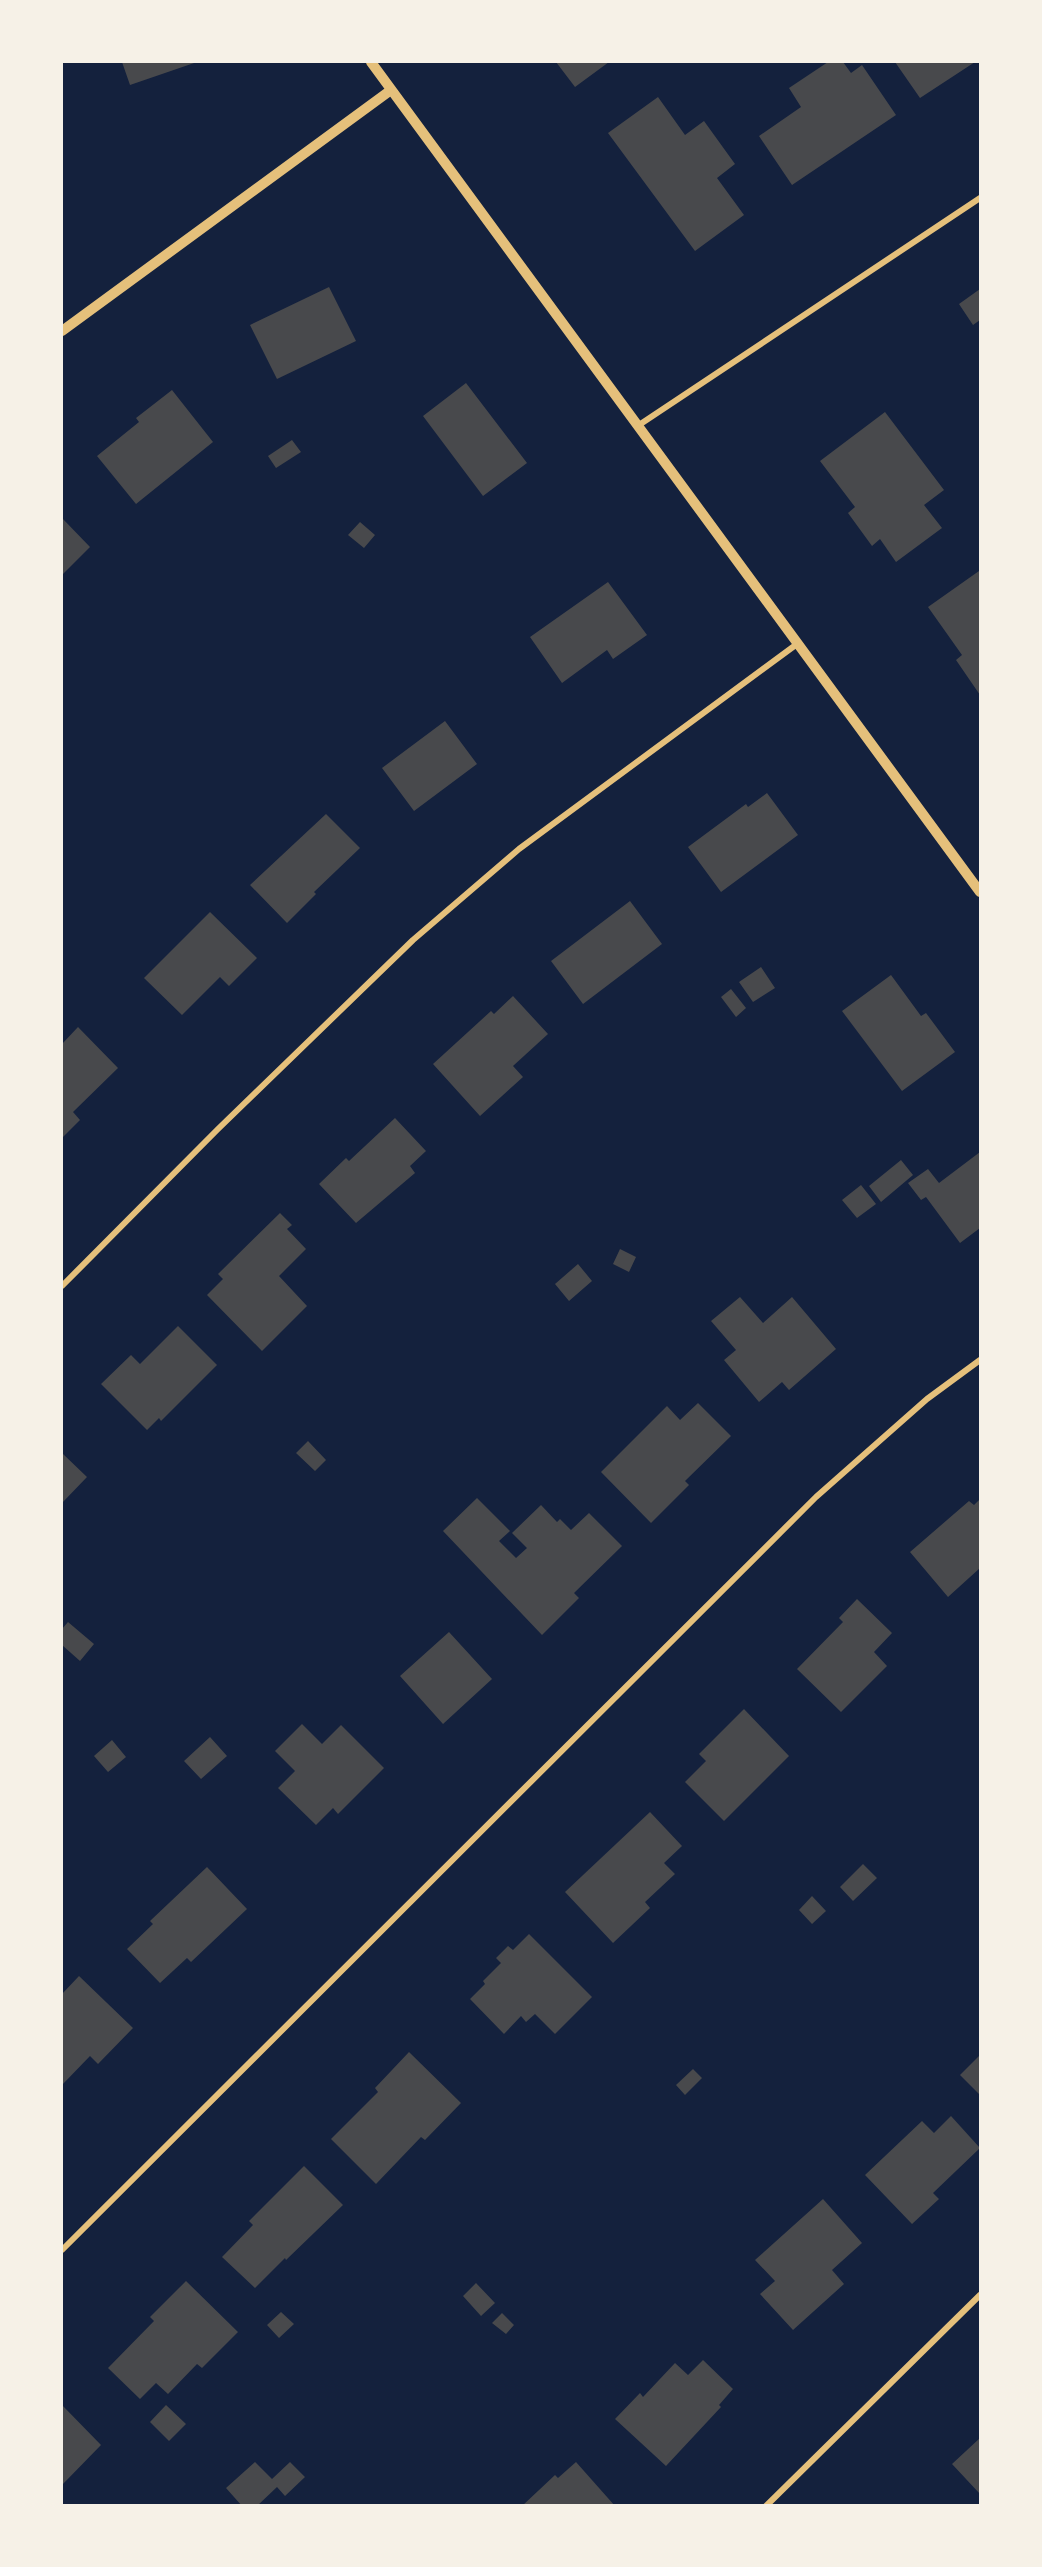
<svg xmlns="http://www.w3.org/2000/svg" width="1042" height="2567" viewBox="0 0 1042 2567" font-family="'DM Sans',sans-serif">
<rect width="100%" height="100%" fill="#14213d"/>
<path fill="#48494c" d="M122 62H197L130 85Z
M556 62H609L575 87Z
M828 62H843L851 73 862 65 896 115 792 185 759 136 801 107 789 88Z
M895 62H975L920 98Z
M658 97 685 135 704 121 735 164 717 178 744 215 695 251 608 133Z
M329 287 356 341 277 379 250 325Z
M980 289V320L973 325 959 304Z
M466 383 527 463 483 496 423 416Z
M172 390 213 442 136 504 97 456 139 422 136 418Z
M885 412 944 490 924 505 942 528 896 562 880 539 872 546 848 513 855 507 820 461Z
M292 440 301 452 276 468 268 456Z
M62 518 90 547 62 575Z
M360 522 375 535 364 548 348 535Z
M979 571 980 573V695L956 660 962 655 928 607Z
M608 582 647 635 613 659 607 650 562 683 530 637Z
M445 721 477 764 414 811 382 768Z
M767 793 798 835 721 892 688 847 746 804 748 807Z
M326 814 360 848 314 892 316 894 287 923 250 885Z
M630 901 662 944 583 1004 551 961Z
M210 912 257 958 229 986 220 977 182 1015 144 978Z
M761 967 775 988 753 1002 739 982Z
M891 975 921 1016 926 1013 955 1052 902 1091 842 1011Z
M731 989 746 1008 736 1017 721 997Z
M513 996 548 1034 513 1066 523 1077 480 1116 433 1064 491 1011 494 1014Z
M78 1027 118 1068 73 1112 80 1120 62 1138V1044Z
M395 1118 426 1151 410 1166 415 1173 356 1223 319 1184 346 1158 349 1161Z
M980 1152V1228L960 1243 926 1197 921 1200 908 1183 928 1169 939 1183Z
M901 1160 913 1175 881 1202 869 1186Z
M861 1185 876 1204 857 1218 842 1200Z
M280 1213 292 1225 287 1229 306 1249 279 1276 307 1306 262 1351 207 1295 223 1279 218 1274Z
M620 1249 636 1257 629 1272 613 1264Z
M578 1264 592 1281 569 1301 555 1284Z
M740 1297 763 1323 792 1297 836 1349 789 1390 782 1382 759 1402 724 1360 736 1350 711 1321Z
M178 1326 217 1365 161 1421 159 1418 147 1430 101 1384 131 1355 140 1364Z
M698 1403 731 1436 685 1481 689 1485 651 1523 601 1472 667 1406 680 1420Z
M308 1441 326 1460 315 1471 296 1453Z
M62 1453 87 1477 62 1503Z
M477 1498 510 1531 499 1541 516 1558 527 1548 512 1533 541 1505 557 1522 560 1519 571 1530 589 1513 622 1546 574 1593 579 1598 542 1635 443 1531Z
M980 1499V1568L948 1597 910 1552 969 1501 974 1505Z
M857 1599 892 1633 874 1652 887 1666 841 1712 797 1669 843 1622 839 1618Z
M68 1622 94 1644 80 1661 62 1645V1629Z
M449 1632 492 1679 443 1724 400 1676Z
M744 1709 789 1756 724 1821 685 1782 706 1761 699 1754Z
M302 1724 322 1744 341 1725 384 1768 338 1814 333 1808 316 1825 278 1788 295 1771 275 1751Z
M210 1737 227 1756 201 1779 184 1761Z
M112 1740 126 1757 108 1772 94 1756Z
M650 1812 682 1846 664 1863 675 1874 645 1902 650 1908 613 1943 565 1892Z
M863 1864 877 1878 853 1901 840 1887Z
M207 1867 247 1909 191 1962 187 1958 160 1983 127 1949 153 1924 150 1921Z
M812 1896 826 1911 812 1924 799 1910Z
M529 1934 592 1997 555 2034 535 2014 526 2022 521 2016 504 2034 470 1999 485 1984 483 1981 501 1963 496 1958 508 1946 513 1950Z
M79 1976 133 2028 98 2064 90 2056 62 2085V1994Z
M409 2052 461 2103 425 2140 421 2137 376 2184 331 2139 378 2092 375 2088Z
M980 2055V2095L960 2075Z
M693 2069 702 2078 685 2095 676 2085Z
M951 2116 980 2148 933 2193 939 2199 912 2224 865 2175 922 2121 934 2133Z
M304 2166 343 2205 286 2260 285 2258 255 2288 222 2257 253 2225 249 2221Z
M823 2199 862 2243 832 2270 844 2284 793 2330 760 2294 775 2281 755 2260Z
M186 2281 238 2332 202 2368 197 2364 168 2394 156 2383 140 2399 108 2368 154 2321 150 2317Z
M476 2283 495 2303 481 2316 463 2296Z
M281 2312 294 2324 279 2338 267 2325Z
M502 2313 514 2325 506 2334 492 2323Z
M703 2360 733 2389 719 2405 721 2407 666 2466 615 2419 640 2393 643 2397 675 2363 688 2375Z
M62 2405 101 2445 62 2485Z
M166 2405 186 2424 169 2441 150 2422Z
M980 2438V2494L952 2464Z
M255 2462 272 2479 290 2462 305 2477 285 2496 277 2487 257 2506H242L226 2488Z
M576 2462 615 2506H522L555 2475 558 2478Z"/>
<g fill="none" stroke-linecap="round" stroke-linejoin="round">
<path stroke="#e5c07b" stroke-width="6" d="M639 425 980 198
M62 1286 218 1129 413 940 519 849 797 644
M62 2250 816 1497 927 1399 980 1360
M766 2506 980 2295"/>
<path stroke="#e5c07b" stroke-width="10" d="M371 62 980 892
M62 331 391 90"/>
</g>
<rect width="1042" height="2567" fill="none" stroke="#f6f1e7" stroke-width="126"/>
</svg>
